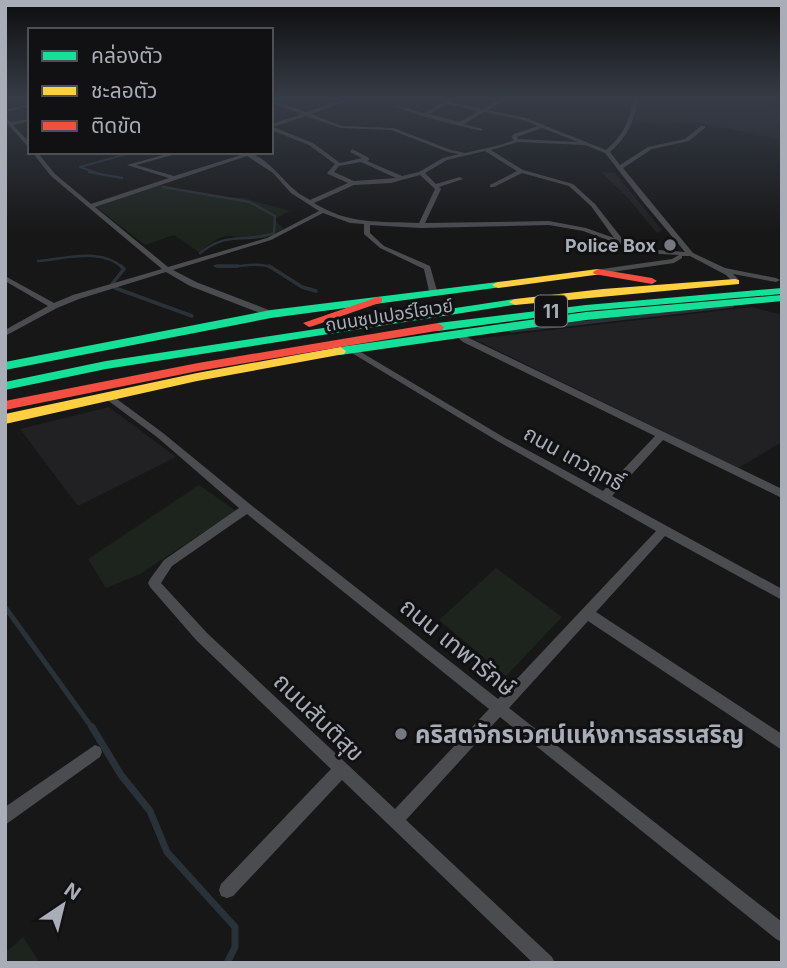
<svg xmlns="http://www.w3.org/2000/svg" width="787" height="968" viewBox="0 0 787 968" font-family="Inter,'Noto Sans Thai',sans-serif">
<rect width="100%" height="100%" fill="#171717"/>
<path fill="#212123" d="M640 98H724L782 108V140L694 122 663 124 635 120Z
M601 172 615 173 662 230 657 233 627 197Z
M752 307 782 315V442L738 468 474 339Z
M109 407 176 457 78 506 20 429Z"/>
<path fill="#1d241e" d="M160 185 212 196 244 198 290 211 274 219 284 229C278 231 269 237 263 238 230 241 232 225 199 252L174 235 145 245 95 206Z
M199 485 236 511 140 574 106 588 88 559Z
M496 568 562 617 506 676 439 620Z
M23 937 40 963H5V953Z"/>
<g fill="none" stroke-linecap="round" stroke-linejoin="round">
<path stroke="#2a3239" stroke-width="2" d="M100 174 80 167 134 152"/>
<path stroke="#2a3239" stroke-width="2.5" d="M89 172 122 178
M163 187 250 202 275 216 274 233C244 244 229 230 200 253
M38 261C65 259 102 247 123 268
M215 266C235 270 254 260 273 268"/>
<path stroke="#2a3239" stroke-width="3.5" d="M217 266H238
M269 266 302 287 316 291
M112 284 124 269 121 266
M115 288 192 316
M511 331 732 306"/>
<path stroke="#2a3239" stroke-width="5" d="M5 607 93 729"/>
<path stroke="#2a3239" stroke-width="7" d="M92 727 121 775 150 811 167 852 235 927V947L227 963"/>
<path fill="#4b4c50" fill-rule="evenodd" d="M349 98H355L311 114 342 126 394 128 451 150 465 153 500 145 514 140 511 137 514 134 538 126 523 120 484 112 464 124 483 129 481 131 421 116 397 107 399 106 424 113 451 98 453 99 450 102 483 109 502 98H507L488 110 526 118 606 150C623 136 630 119 634 98H638C635 120 627 138 610 152L620 165 648 147 685 139 701 126H705V128L689 141 652 149 623 168 693 253 725 268 776 278 780 280 776 282 733 274 738 279 736 284H730V279L726 275 690 256H682V258L674 263 598 274H595V270L672 259 679 255 644 253 583 231 549 225 421 228 370 225V233L384 246 430 266 437 291 433 293 429 291 424 269 380 248 364 234V224L350 223 323 213 271 240 173 270 196 282 274 312V316H268L190 286 166 272 79 299 57 308 5 336V330L48 306 5 281V276L54 303 73 295 162 269 51 176 32 152H37L55 174 91 204 169 178 127 165 174 152H183L136 165 174 176 244 154 243 152C264 152 281 179 296 191 300 195 306 197 310 200L348 183 328 174 327 173 335 164 309 145 271 130V124L302 114 271 103V100L306 112ZM446 104 479 111 459 122 429 114ZM306 116 341 128 391 130 448 152 459 154 443 158 419 172 402 176 367 161 369 160V158L352 149 350 152 362 158 340 163 313 143 273 127ZM542 128 578 142 518 139 517 137ZM518 142 585 145 605 153 644 203 685 252 645 249 624 241 595 204 573 184 523 170 491 150ZM485 151 517 171 490 185V187H494L522 173 569 186 591 206 614 238 586 228 549 221 425 223 441 189 439 187 463 179 460 177 436 184 425 173 447 160ZM247 156 273 173 291 193 319 211 267 238 168 267 95 207ZM361 162 396 178 354 181 334 172 339 166ZM420 175 435 189 419 223C380 221 349 225 314 203L354 185 391 183Z
M30 104V106L5 112V110Z
M5 117 11 122 30 119V121L13 125 30 143V149L5 121Z
M456 332H462L469 338 782 489V498L663 440 612 496 782 589V600L665 536 596 612 782 734V750L588 621 509 708 782 922V942L776 939 500 717 406 820 552 957 555 963H533L342 780 233 896 227 898 221 896 219 890 221 884 331 769 197 641 150 587 148 583 150 579 164 560 239 508 157 437 102 396 107 393 110 394 163 433 251 505 498 699 656 531 499 442 347 350 348 348H354L505 438 603 491 655 436 463 342 456 336ZM247 514 489 709 395 809 207 633 161 583 172 566Z
M95 745 100 747 102 752 100 757 5 825V807Z"/>
<path fill="#16e098" fill-rule="evenodd" d="M498 282 504 285 502 287 271 318 5 370V362L271 310Z
M782 288V294L586 311 438 331 432 327 438 323 586 305Z
M782 295V301L586 320 340 355 334 351 340 347 586 312Z
M515 299 521 302 519 304 106 369 5 390V382L106 361Z"/>
<path fill="#ffcf43" fill-rule="evenodd" d="M598 269 603 272 602 274 498 288 492 285 498 282Z
M735 279 739 280V284L515 305 509 302 515 299 603 289Z
M340 347 346 351 344 354 197 381 5 424V414L197 373Z"/>
<path fill="#f24e42" fill-rule="evenodd" d="M598 269 652 278 657 281 652 284 594 274 593 272Z
M378 297 382 298V302L313 326 309 327 303 323Z
M438 323 444 327 442 330 198 371 5 410V401L198 363Z"/>
</g>
<linearGradient id="sky" x2="0" y2="1"><stop stop-color="#0d0d0d"/><stop offset="0.42" stop-color="#363c47"/><stop offset="1" stop-color="#363c47" stop-opacity="0"/></linearGradient>
<rect width="787" height="233" fill="url(#sky)"/>
<g fill="#757880" stroke="#111113" stroke-width="2.5">
<circle cx="670" cy="245" r="7"/>
<circle cx="401" cy="734" r="7"/>
</g>
<g text-anchor="middle" dominant-baseline="central" stroke-width="6" stroke-linejoin="round" paint-order="stroke">
<g font-size="18" font-weight="bold" fill="#a8adb8" stroke="#111113" text-anchor="end">
<text x="656" y="245">Police Box</text>
</g>
<g font-size="18" fill="#a8adb8" stroke="#111113">
<text transform="translate(389 315) rotate(-9)">ถนนซุปเปอร์ไฮเวย์</text>
</g>
<rect fill="#111113" stroke="#7b7e86" stroke-width="2" x="535" y="295.5" width="32" height="31" rx="5"/>
<g font-size="19" font-weight="bold" fill="#a8adb8">
<text x="551" y="311">11</text>
</g>
<g font-size="21" fill="#a8adb8" stroke="#111113">
<text transform="translate(574 458) rotate(29)">ถนน เทวฤทธิ์</text>
</g>
<g font-size="24" fill="#a8adb8" stroke="#111113">
<text transform="translate(458 647) rotate(39)">ถนน เทพารักษ์</text>
<text transform="translate(319 717) rotate(44)">ถนนสันติสุข</text>
</g>
<g font-size="24" font-weight="bold" fill="#a8adb8" stroke="#111113" text-anchor="start">
<text x="415" y="734">คริสตจักรเวศน์แห่งการสรรเสริญ</text>
</g>
</g>
<rect width="787" height="968" fill="none" stroke="#a8adb8" stroke-width="14"/>
<rect x="28" y="28" width="245" height="126" fill="#111113" stroke="#4d4f55" stroke-width="2"/>
<rect x="42" y="51" width="35" height="10" fill="#16e098" stroke="#4d4f55" stroke-width="2"/>
<text x="91" y="63" font-size="21" fill="#a8adb8">คล่องตัว</text>
<rect x="42" y="86" width="35" height="10" fill="#ffcf43" stroke="#4d4f55" stroke-width="2"/>
<text x="91" y="98" font-size="21" fill="#a8adb8">ชะลอตัว</text>
<rect x="42" y="121" width="35" height="10" fill="#f24e42" stroke="#4d4f55" stroke-width="2"/>
<text x="91" y="133" font-size="21" fill="#a8adb8">ติดขัด</text>
<g transform="translate(63 905) rotate(35)" stroke="#111113" stroke-width="5" paint-order="stroke">
<path d="M0-5L12 26L0 18L-12 26Z" fill="#a8adb8"/>
<text y="-10" font-size="19" font-weight="bold" text-anchor="middle" fill="#a8adb8">N</text>
</g>
</svg>
